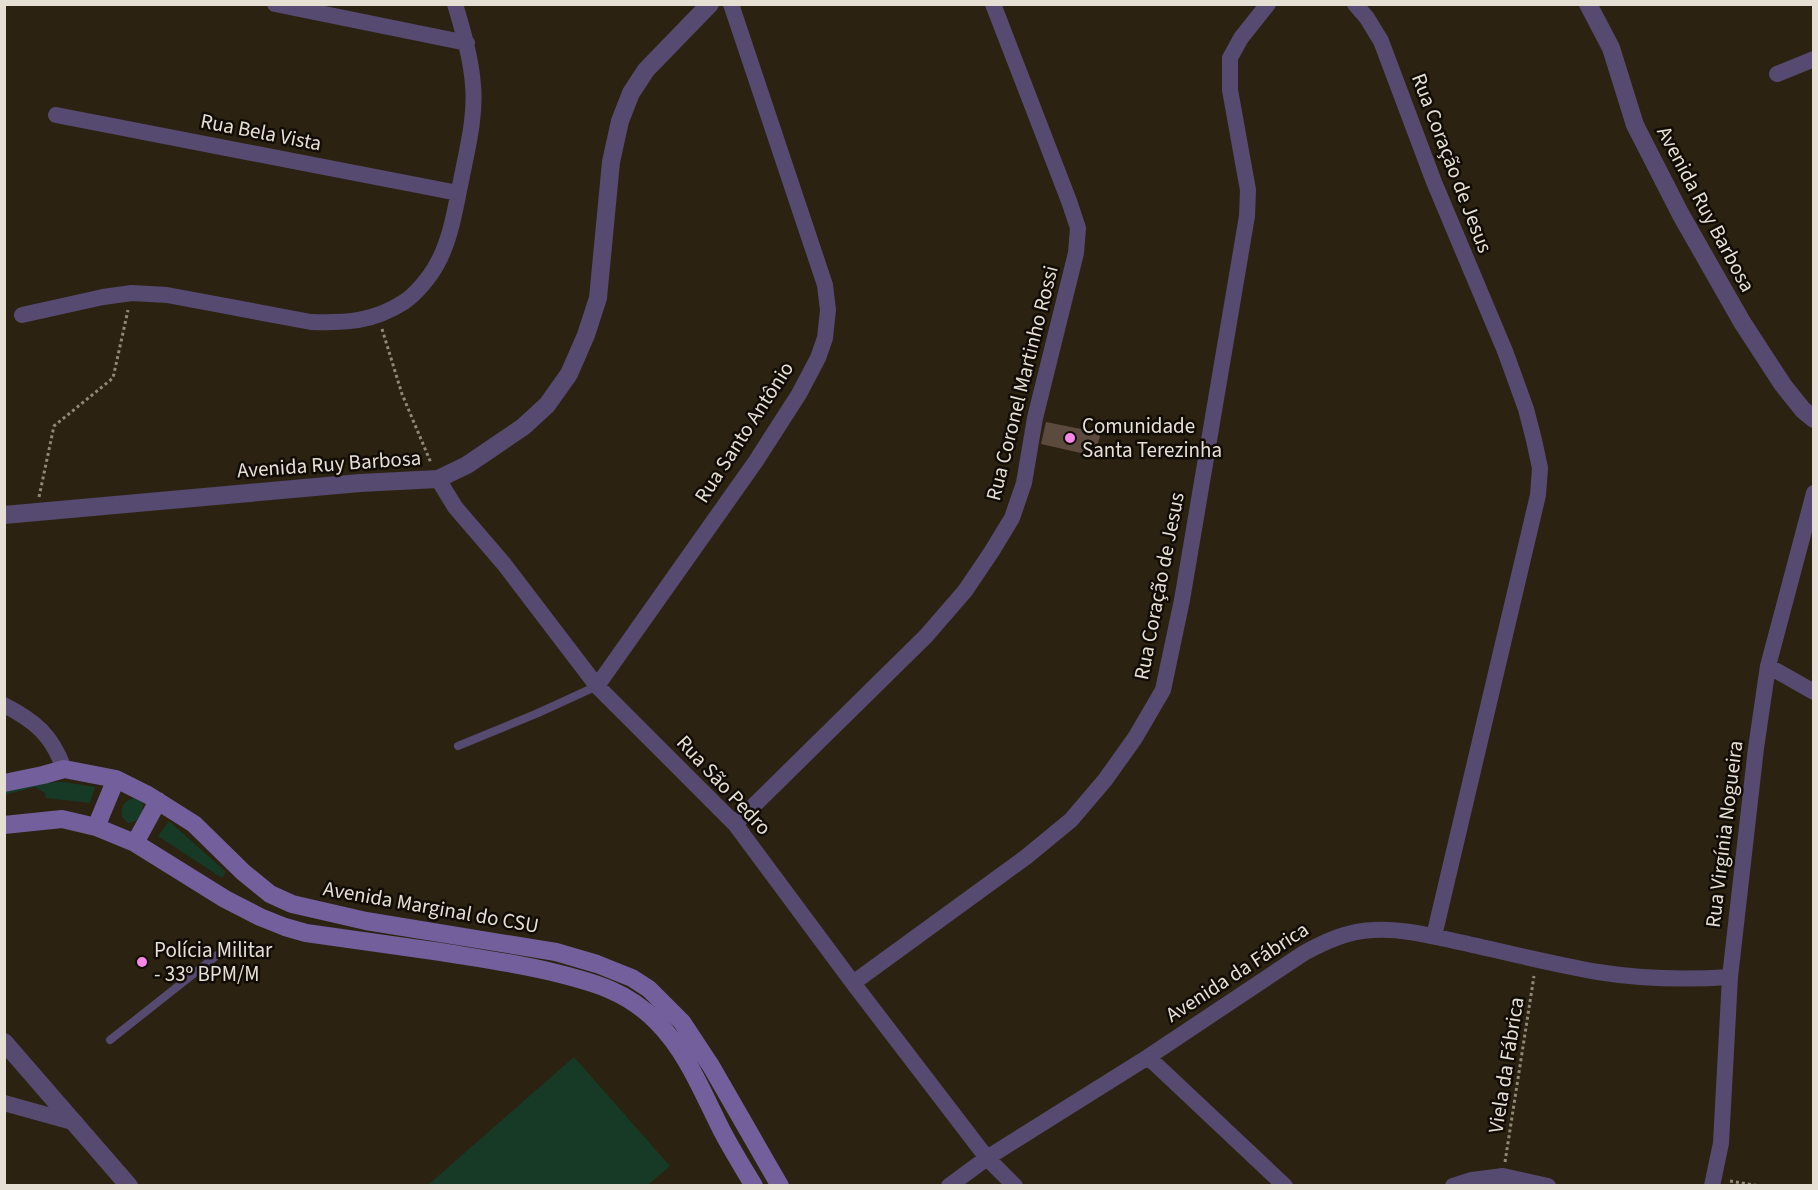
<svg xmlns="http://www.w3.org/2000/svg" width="1818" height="1190" viewBox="0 0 1818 1190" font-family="'Source Sans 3',sans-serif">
<rect width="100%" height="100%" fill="#2c2211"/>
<path fill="#163a26" d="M64 782 95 787 90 803 46 798 45 793 35 787 5 795V789L30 783Z
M136 797 143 803C143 814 139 822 128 823L122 817C121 804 123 802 136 797Z
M169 821 226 872 222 878 158 836Z
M574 1057 670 1166 648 1185H428Z"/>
<path fill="#5d4a3e" d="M1046 422 1101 433 1094 456 1041 444Z"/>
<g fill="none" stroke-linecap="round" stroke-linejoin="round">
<path stroke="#90887a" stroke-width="3" stroke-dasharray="3 3" stroke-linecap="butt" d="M382 329 402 394 431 463
M39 497 54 426 113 378 128 310
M1505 1162 1534 976
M1730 1181 1759 1186"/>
<path stroke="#564a71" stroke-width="8" d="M458 746 538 713 597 686
M110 1040 230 945"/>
<path stroke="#564a71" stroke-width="16" d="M275 4 467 43
M1355 4 1367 18 1381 41 1434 182 1505 351 1526 409 1534 440 1540 468 1538 495 1434 936
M1777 74 1814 59
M56 115 458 193
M22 315 103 297 132 293 167 295 311 322C346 323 373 322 404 302 416 294 430 277 437 264 451 239 455 209 461 181 467 150 476 116 473 85 471 58 463 31 455 4
M438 479 455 507 504 564 597 686 735 824 853 983 987 1158 1015 1186
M1768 666 1814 692
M597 686 756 461 799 394 818 358 825 338 828 310 825 285 731 4
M4 705C35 721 52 735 64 769
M735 824 926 636 965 591 992 551 1012 518 1024 483 1035 418 1076 253 1078 228 1069 201 993 4
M853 983 1026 857 1071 820 1105 780 1135 738 1163 690 1182 600 1247 216 1248 190 1230 90V58L1241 38 1268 4
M1148 1057 1285 1186
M4 1103 76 1123
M949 1186 987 1158 1148 1057 1304 953C1326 941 1348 931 1373 930 1401 928 1432 936 1459 942 1505 952 1552 964 1598 972 1642 979 1686 980 1730 977
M1453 1186 1472 1180 1503 1176 1548 1186
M1712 1186 1721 1143 1730 977 1756 748 1768 666 1814 493"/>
<path stroke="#564a71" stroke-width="18" d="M1588 4 1611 48 1635 125 1681 215 1742 322 1783 385 1803 410 1814 419
M4 515 360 483 438 479 467 465 523 427 547 405 569 374 586 335 598 298 611 162 620 121 631 93 646 70 710 4
M4 1042 129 1186"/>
<path stroke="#735f9c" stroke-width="18" d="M4 783 43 775 64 769 116 779 148 795 194 824 243 872 270 894 292 904 366 921 556 952 597 964 632 978 649 989 682 1022 711 1066 780 1186
M4 825 62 819 96 827 135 843 225 899 260 917 285 927 306 933C351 939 396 946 441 952 478 958 515 963 552 972 593 982 627 991 657 1022 686 1051 702 1091 720 1127 730 1147 742 1166 754 1186
M96 827 116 779
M135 843 158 801"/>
</g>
<g fill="#f987e8" stroke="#110c06" stroke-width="2">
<circle cx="1070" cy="438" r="6"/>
<circle cx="142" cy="962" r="6"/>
</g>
<g text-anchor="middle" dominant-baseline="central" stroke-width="5" stroke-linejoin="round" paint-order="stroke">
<g font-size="21" fill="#e6dfd4" stroke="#110c06">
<text transform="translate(261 132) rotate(11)">Rua Bela Vista</text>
<text transform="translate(1452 163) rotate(69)">Rua Coração de Jesus</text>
<text transform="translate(1706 209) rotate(62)">Avenida Ruy Barbosa</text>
<text transform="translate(1022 383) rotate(-76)">Rua Coronel Martinho Rossi</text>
<text transform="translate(744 432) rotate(-57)">Rua Santo Antônio</text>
<text transform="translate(329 464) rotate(-4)">Avenida Ruy Barbosa</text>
<text transform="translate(1159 586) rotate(-79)">Rua Coração de Jesus</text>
<text transform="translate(724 785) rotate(47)">Rua São Pedro</text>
<text transform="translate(1724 834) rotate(-83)">Rua Virgínia Nogueira</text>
<text transform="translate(431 907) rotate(10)">Avenida Marginal do CSU</text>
<text transform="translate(1237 972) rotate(-33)">Avenida da Fábrica</text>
<text transform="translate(1506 1065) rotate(-81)">Viela da Fábrica</text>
</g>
<g font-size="21" fill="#e6dfd4" stroke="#110c06" text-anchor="start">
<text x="1082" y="426">Comunidade<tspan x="1082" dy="24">Santa Terezinha</tspan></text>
<text x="154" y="950">Polícia Militar<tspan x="154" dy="24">- 33º BPM/M</tspan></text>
</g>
</g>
<rect width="1818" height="1190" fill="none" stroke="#e6dfd4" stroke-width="12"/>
</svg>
